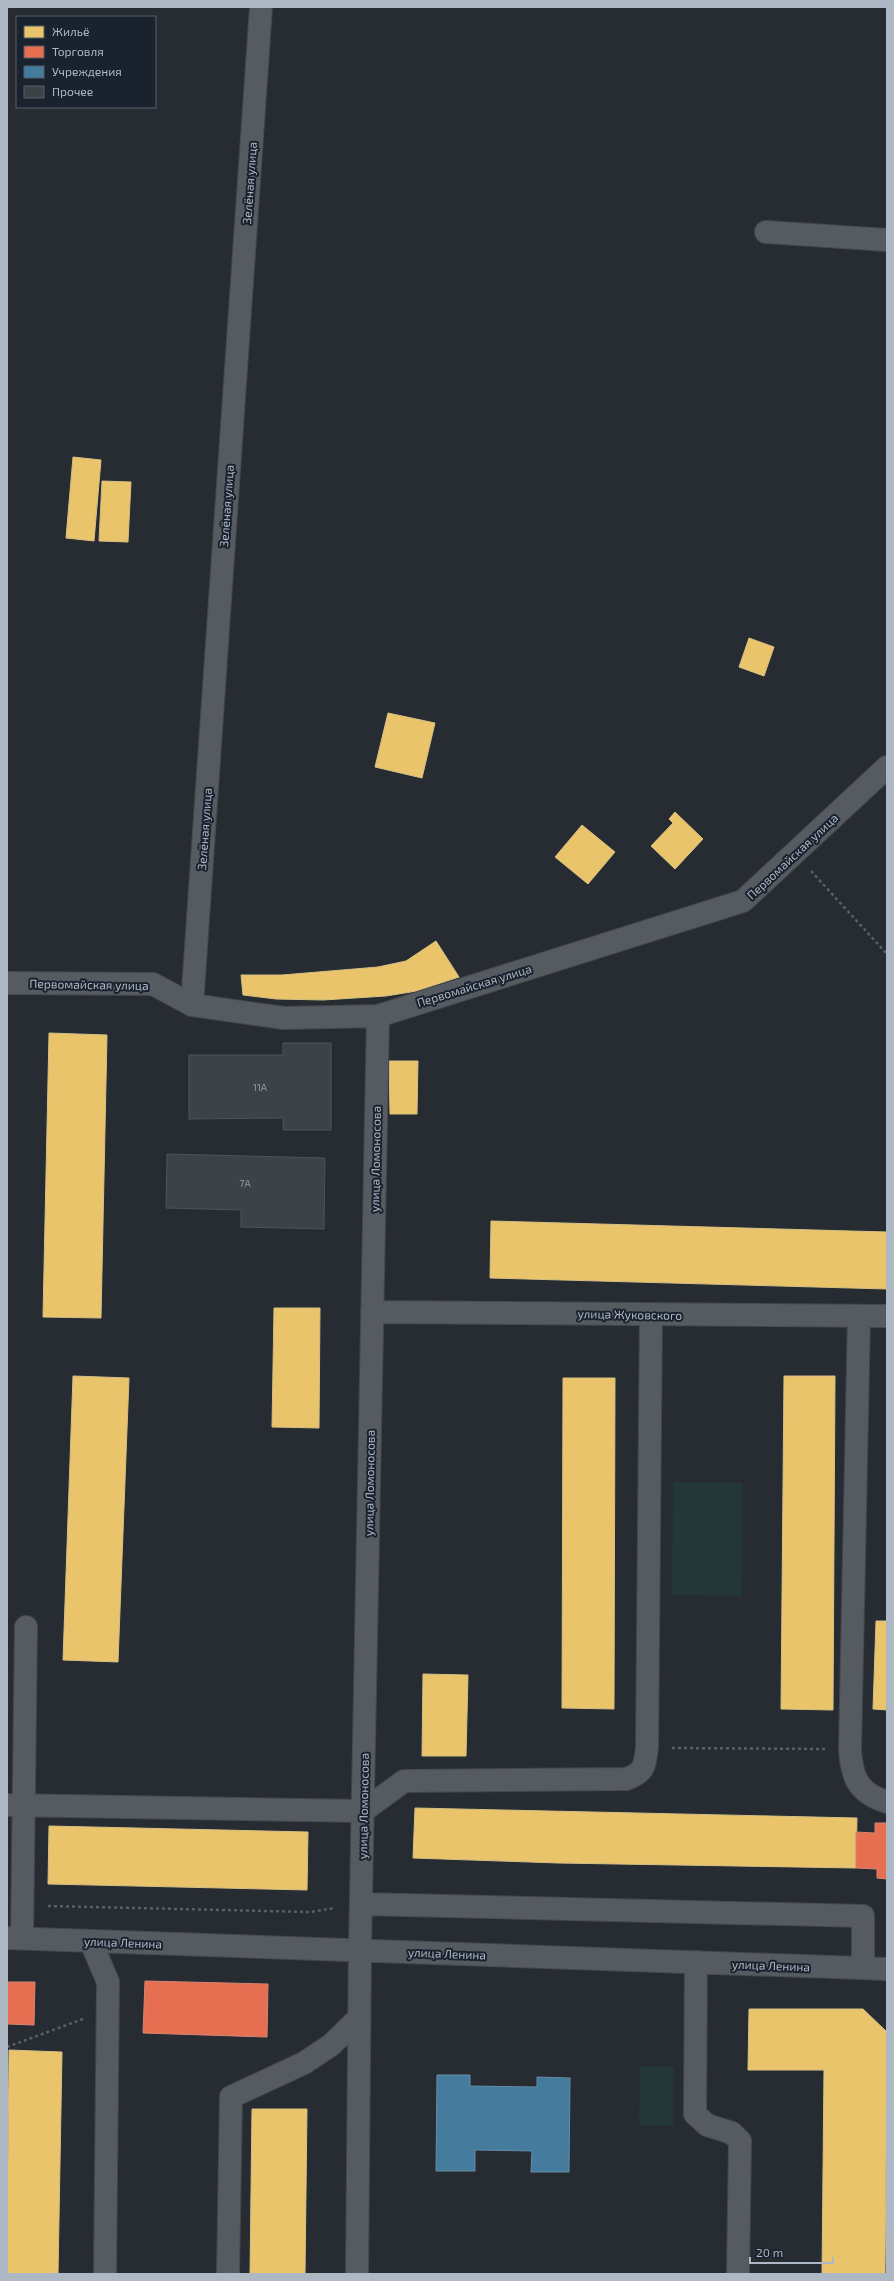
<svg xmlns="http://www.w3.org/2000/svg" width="894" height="2281" viewBox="0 0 894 2281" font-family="'Exo 2',sans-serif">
<rect width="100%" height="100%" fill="#262c32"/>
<path fill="#233638" d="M673 1482 743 1483 742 1596 672 1595Z
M640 2066 674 2067 673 2126 639 2125Z"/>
<path fill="#e9c46a" stroke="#d7c085" d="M73 457 101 460 94 541 66 538Z
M102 481 131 482 128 542 99 541Z
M749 638 774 647 764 676 739 667Z
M388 713 435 723 422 778 375 767Z
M675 812 703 839 675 869 651 846 673 823 669 819Z
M582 825 615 852 588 884 555 857Z
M436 941 459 977 417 991 386 996 323 1000 276 999 243 995 241 975H282L378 967 406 961Z
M49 1033 107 1035 101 1318 43 1317Z
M389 1061H418L417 1114H390Z
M491 1221 887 1232V1289L490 1278Z
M274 1308H320L319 1428 272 1427Z
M73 1376 129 1378 118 1662 63 1660Z
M784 1376H835L833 1710 781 1709Z
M563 1378H615L614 1709 562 1708Z
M876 1621H887V1710L873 1709Z
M423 1674 468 1675 466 1756H422Z
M415 1808 857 1818 856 1868 558 1863 413 1858Z
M49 1826 308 1832 307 1890 48 1884Z
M749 2009H863L887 2032 885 2274H822L824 2070H748Z
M9 2050 62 2052 58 2274H7Z
M252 2109H307L305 2274H250Z"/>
<path fill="#e76f51" stroke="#d68574" d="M875 1823H887V1879L877 1878V1869L856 1868V1832L875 1833Z
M145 1981 268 1984 267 2037 143 2033Z
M7 1982H35L34 2025 7 2024Z"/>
<path fill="#457b9d" stroke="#648da9" d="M437 2075H470V2086L537 2087V2077L570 2078 569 2172H531L532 2151 475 2150V2171H436Z"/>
<path fill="#3d4249" stroke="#4d535a" d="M283 1043H331V1130H283V1118L189 1119V1055H283Z
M167 1154 325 1158 324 1229 241 1227V1210L166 1208Z"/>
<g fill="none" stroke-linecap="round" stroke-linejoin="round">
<g stroke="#44484d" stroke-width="24">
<path id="minor" d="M766 232 887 240
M7 983 153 984 192 1005 284 1018 378 1016 743 901 887 767
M192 1005 261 7
M372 1312 887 1316
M859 1316 850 1750C852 1778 858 1793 887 1802
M7 1805 363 1811 404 1781 626 1779C644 1773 645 1766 647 1748L651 1314
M361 1904 863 1916V1968
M7 1938 887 1969
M22 1938 26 1627
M91 1942 108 1982 105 2274
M696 1962 695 2114 707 2125 732 2133 740 2141 738 2274
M228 2274 231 2097 304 2063 331 2045 359 2018
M357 2274 360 1949 378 1016"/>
</g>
<path stroke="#585f65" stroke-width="2.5" stroke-dasharray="3 3" stroke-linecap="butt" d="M811 871 887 954
M672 1748 825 1749
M48 1906 310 1912 335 1908
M7 2047 83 2019"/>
<use href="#minor" stroke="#565a61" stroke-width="22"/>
</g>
<g text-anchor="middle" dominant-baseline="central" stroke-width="4" stroke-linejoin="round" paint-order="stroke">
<g font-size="10" fill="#929aa6">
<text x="260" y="1087">11А</text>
<text x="245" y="1183">7А</text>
</g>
<g font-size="12" fill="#aeb8c5" stroke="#1a222d">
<text transform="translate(249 183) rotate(-86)">Зелёная улица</text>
<text transform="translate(226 506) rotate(-86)">Зелёная улица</text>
<text transform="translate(204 829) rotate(-86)">Зелёная улица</text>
<text transform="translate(792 856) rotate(-43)">Первомайская улица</text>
<text transform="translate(89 984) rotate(1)">Первомайская улица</text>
<text transform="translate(474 985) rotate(-17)">Первомайская улица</text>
<text transform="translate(375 1159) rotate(-89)">улица Ломоносова</text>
<text transform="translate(630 1314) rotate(1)">улица Жуковского</text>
<text transform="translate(369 1483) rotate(-89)">улица Ломоносова</text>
<text transform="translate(363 1806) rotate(-89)">улица Ломоносова</text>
<text transform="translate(123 1942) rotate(2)">улица Ленина</text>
<text transform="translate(447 1953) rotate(2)">улица Ленина</text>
<text transform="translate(771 1965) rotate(2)">улица Ленина</text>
</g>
</g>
<rect width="894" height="2281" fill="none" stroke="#aeb8c5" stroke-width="16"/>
<rect x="16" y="16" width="140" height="92" fill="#1a222d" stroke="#555e6a"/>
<rect x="24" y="26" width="20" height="12" fill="#e9c46a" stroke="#555e6a"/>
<text x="52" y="36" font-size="12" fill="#aeb8c5">Жильё</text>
<rect x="24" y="46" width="20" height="12" fill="#e76f51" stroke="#555e6a"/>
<text x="52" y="56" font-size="12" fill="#aeb8c5">Торговля</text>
<rect x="24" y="66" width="20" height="12" fill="#457b9d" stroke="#555e6a"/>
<text x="52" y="76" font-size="12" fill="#aeb8c5">Учреждения</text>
<rect x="24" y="86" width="20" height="12" fill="#3d4249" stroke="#555e6a"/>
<text x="52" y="96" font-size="12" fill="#aeb8c5">Прочее</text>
<path d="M750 2257v6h83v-6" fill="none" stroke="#aeb8c5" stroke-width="2"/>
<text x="756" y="2257" font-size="12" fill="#aeb8c5" stroke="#1a222d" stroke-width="3" paint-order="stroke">20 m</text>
</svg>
